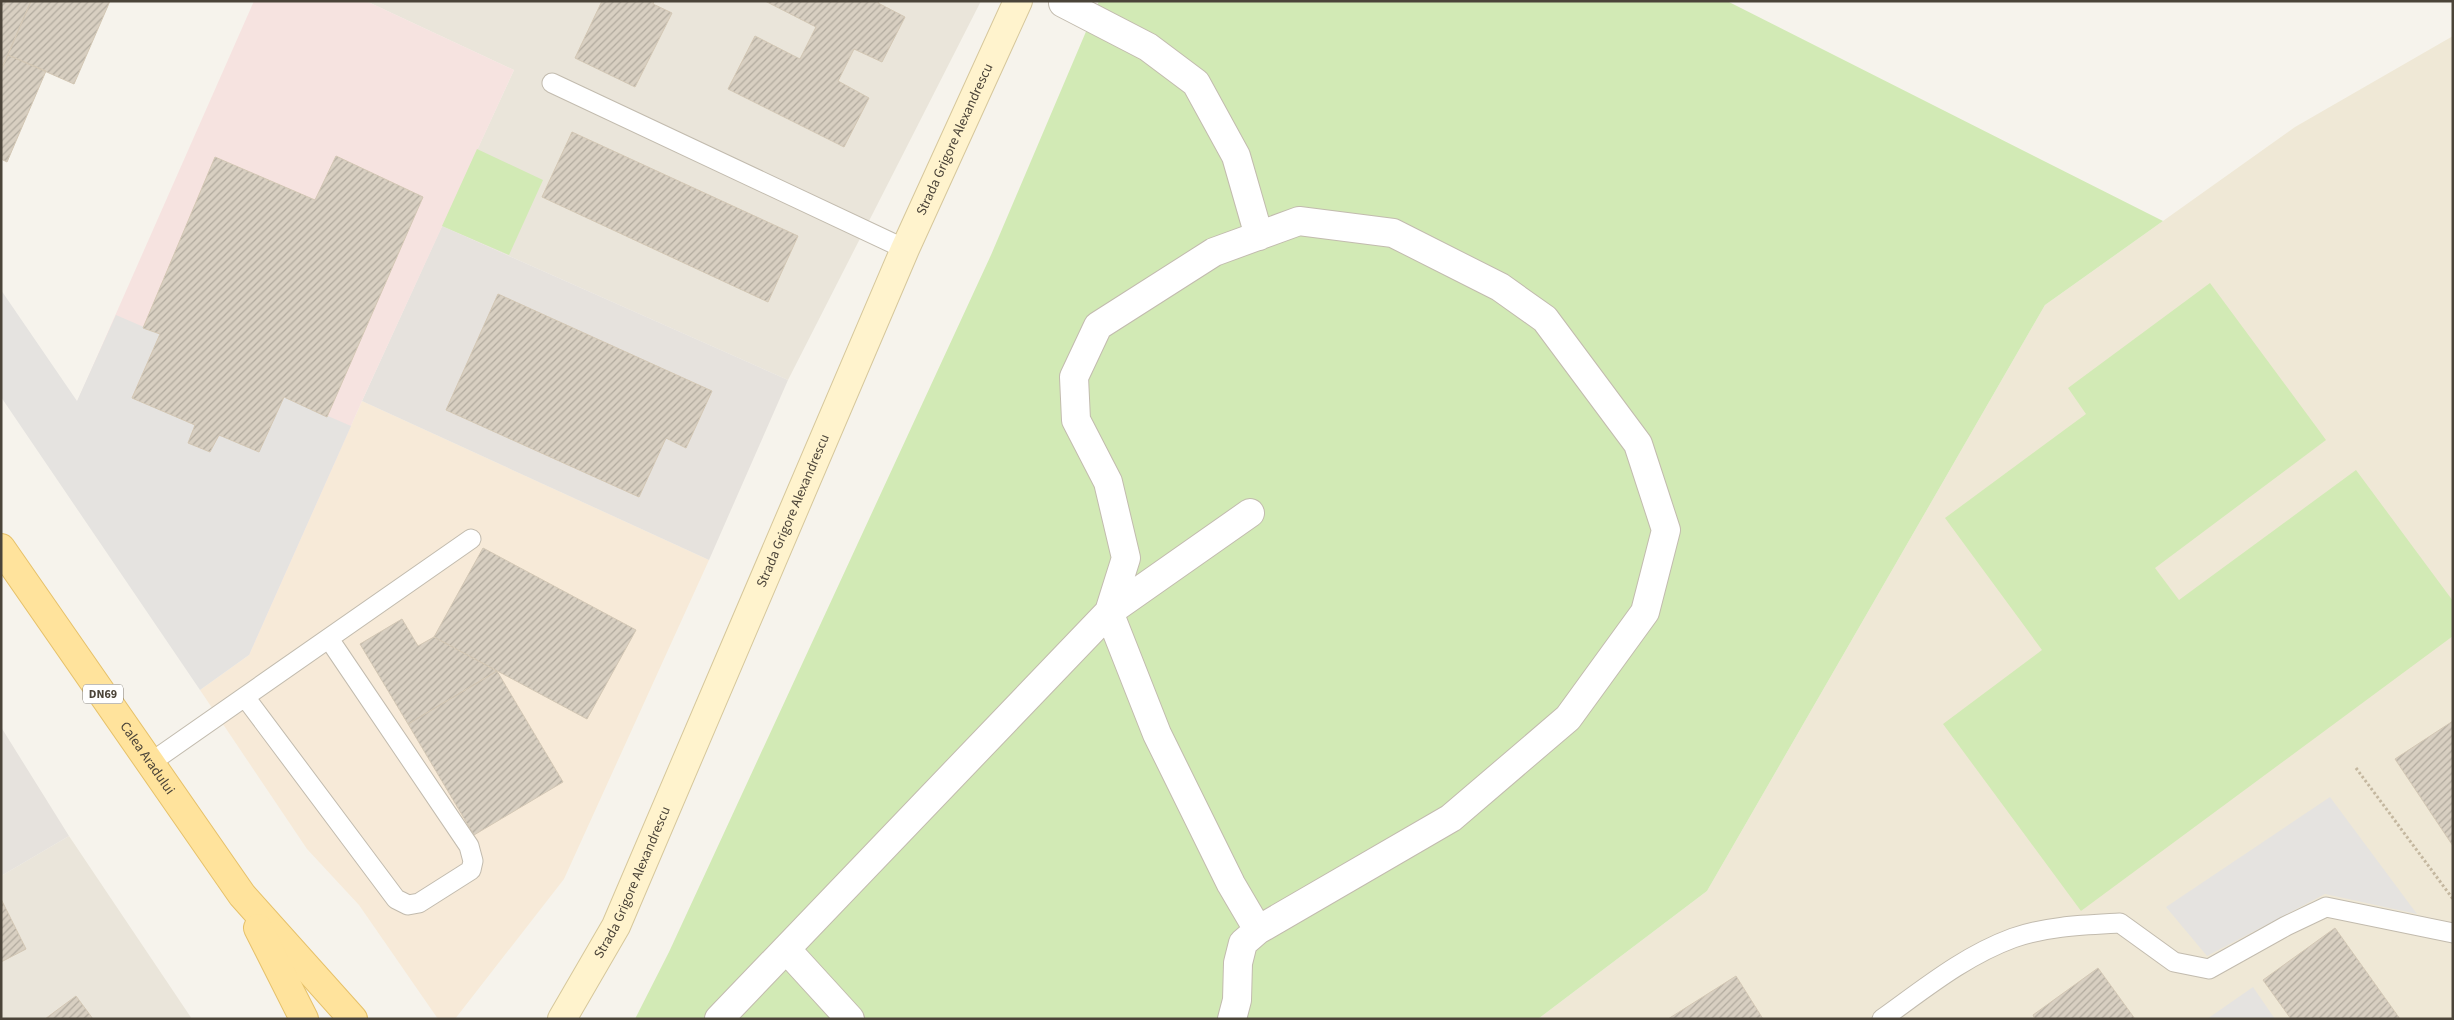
<svg xmlns="http://www.w3.org/2000/svg" width="2454" height="1020" viewBox="0 0 2454 1020" font-family="'Source Sans 3',sans-serif">
<defs>
<pattern id="building-hatch" width="6" height="6" patternUnits="userSpaceOnUse" patternTransform="scale(1.25)"><rect width="6" height="6" fill="#d8cfc1"/><path d="M-1 1l2-2M0 6l6-6M5 7l2-2" fill="none" stroke="#b1aa9e"/></pattern>
</defs>
<rect width="100%" height="100%" fill="#f6f3ec"/>
<path fill="#eae5da" d="M366 1H981L788 380 442 226 514 70Z
M69 836 192 1019H1V876Z"/>
<path fill="#f7ead8" d="M362 401 709 560 564 879 455 1019H438L359 905 307 849 200 690 249 655Z"/>
<path fill="#e6e2dd" d="M442 226 788 380 709 560 362 401Z
M1 727 69 836 1 876Z"/>
<path fill="#efe8d6" d="M2453 36V1019H1538L1707 891 2045 305 2295 127Z"/>
<path fill="#f6e3e0" d="M254 1H366L514 70 362 401 249 655 77 402Z"/>
<path fill="#d2eab5" d="M1099 1H1727L2163 221 2045 305 1707 891 1538 1019H635L669 952 991 255Z
M477 149 543 180 509 255 442 226Z
M2210 283 2326 440 2155 568 2179 600 2356 470 2453 601V636L2081 911 1943 724 2042 650 1945 518 2086 414 2068 388Z"/>
<path fill="#e5e3e0" d="M1 290 77 401 116 315 160 334 132 397 195 425 189 443 210 452 219 435 284 397 351 426 249 655 200 690 1 397Z
M2330 797 2417 914 2325 894 2207 956 2166 907Z
M2253 987 2275 1019H2207Z"/>
<path fill="url(#building-hatch)" stroke="#d3c7b4" d="M1 1H31L1 70Z
M31 1H110L74 84 8 55Z
M602 1H654L653 4 672 13 635 87 575 58Z
M765 1H879L878 3 905 17 882 62 854 49 838 81 869 98 844 147 728 89 755 36 800 59 816 27Z
M8 55 46 71 7 162 1 159V70Z
M572 132 798 236 768 302 542 197Z
M336 156 423 197 327 417 284 397 259 452 219 435 210 452 188 443 195 425 132 398 160 334 143 328 215 157 315 200Z
M498 294 712 391 686 448 666 438 639 497 446 410Z
M483 548 636 630 587 719 434 637Z
M402 619 418 646 434 637 497 671 408 724 360 644Z
M497 671 563 782 474 835 408 724Z
M2453 721V846L2395 759Z
M1 899 26 949 1 962Z
M2335 928 2400 1019H2291L2263 980Z
M2098 968 2135 1019H2035L2033 1015Z
M1736 976 1763 1019H1668Z
M76 996 93 1019H45Z"/>
<g fill="none" stroke-linecap="round" stroke-linejoin="round">
<g stroke="#c2bbae" stroke-width="21">
<path id="service" d="M552 83 905 249
M245 697 396 899 408 905 419 903 471 870 473 861 469 846 329 639
M150 763 471 539
M1882 1019C1924 989 1964 956 2013 938 2047 926 2085 925 2120 923L2174 962 2209 969 2286 926 2326 907 2453 933"/>
</g>
<g stroke="#c2bbae" stroke-width="30">
<path id="pedestrian" d="M1063 3 1148 47 1196 83 1236 156 1259 236
M786 949 850 1019
M719 1019 1109 612 1250 513
M1232 1019 1237 1000 1238 963 1243 943 1258 930 1451 818 1568 718 1645 612 1666 530 1638 444 1545 319 1500 287 1393 233 1299 221 1214 252 1098 326 1074 377 1076 420 1108 482 1126 558 1109 612 1157 734 1231 884 1258 930"/>
</g>
<g stroke="#d6c79b" stroke-width="30">
<g id="secondary">
<path id="s1" d="M562 1019 616 926 905 249 1018 1"/>
</g>
</g>
<g stroke="#e6c16a" stroke-width="30">
<g id="primary">
<path id="s2" d="M1 548 242 895 353 1019"/>
<path d="M258 928 304 1019"/>
</g>
</g>
<path stroke="#c4b79f" stroke-width="3" stroke-dasharray="2.5 2.5" stroke-linecap="butt" d="M2356 768 2453 899"/>
<use href="#service" stroke="#fff" stroke-width="19"/>
<use href="#pedestrian" stroke="#fff" stroke-width="28"/>
<use href="#secondary" stroke="#fff3cd" stroke-width="28"/>
<use href="#primary" stroke="#ffe39c" stroke-width="28"/>
</g>
<g text-anchor="middle" dominant-baseline="central" stroke-width="5" stroke-linejoin="round" paint-order="stroke">
<rect fill="#fff" stroke="#817c74" stroke-width="1" x="83" y="684.5" width="40" height="19" rx="4"/>
<g font-size="12" font-weight="bold" fill="#4b4439">
<text x="103" y="694">DN69</text>
</g>
<g font-size="14" fill="#4b4439" stroke="#fff">
<text stroke="none"><textPath href="#s1" startOffset="964">Strada Grigore Alexandrescu</textPath></text>
<text stroke="none"><textPath href="#s1" startOffset="559">Strada Grigore Alexandrescu</textPath></text>
<text stroke="none"><textPath href="#s2" startOffset="256">Calea Aradului</textPath></text>
<text stroke="none"><textPath href="#s1" startOffset="154">Strada Grigore Alexandrescu</textPath></text>
</g>
</g>
<rect width="2454" height="1020" fill="none" stroke="#4b4439" stroke-width="5"/>
</svg>
